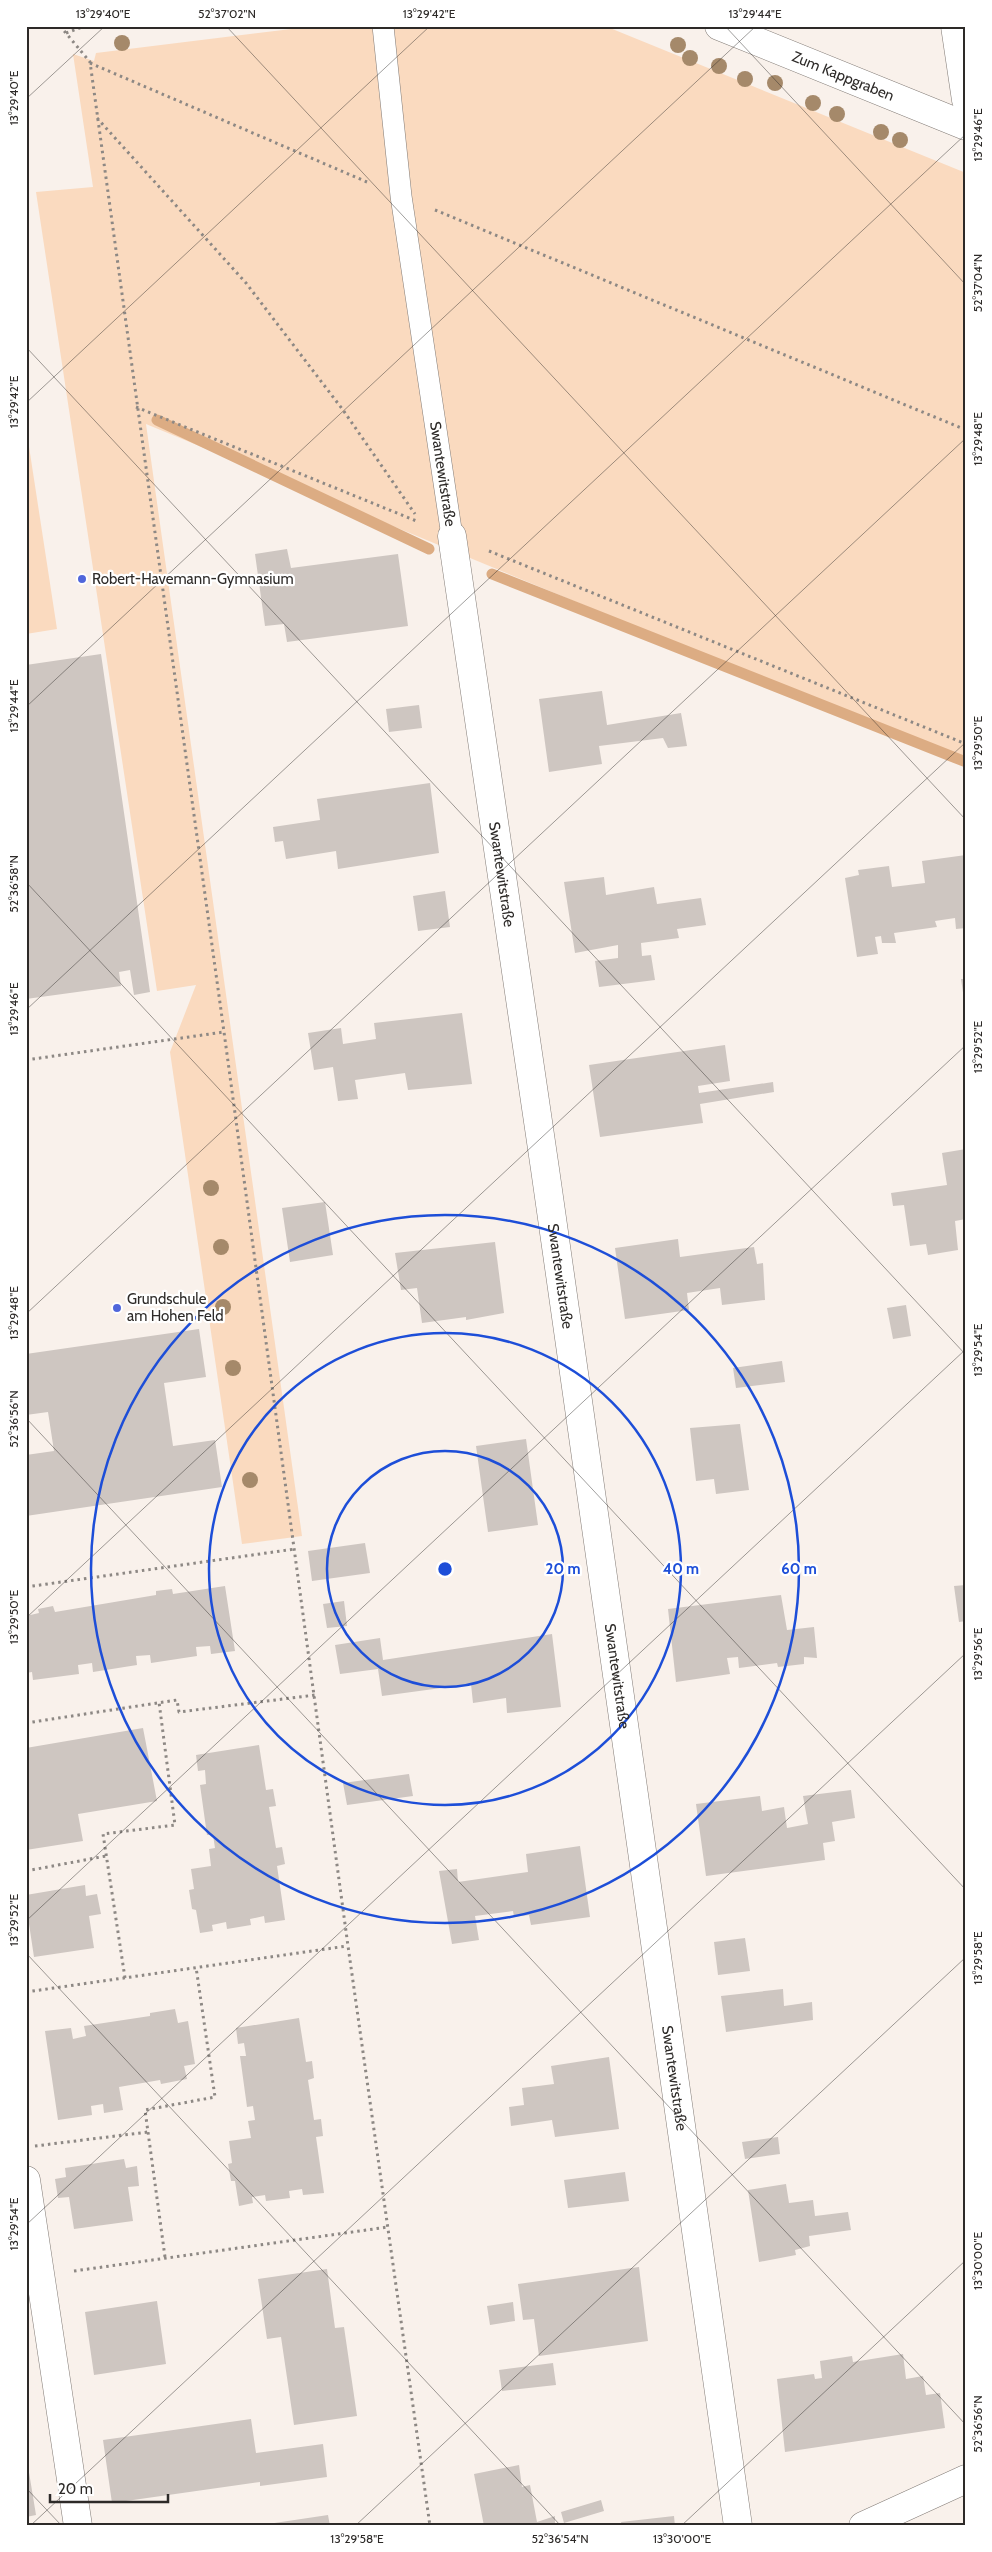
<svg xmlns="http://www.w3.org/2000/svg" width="992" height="2552" viewBox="0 0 992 2552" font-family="Cabin,sans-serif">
<rect width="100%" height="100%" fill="#f9f1eb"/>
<path fill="#fadabf" d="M316 26H605L966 173V763L146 424 302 1536 242 1544 170 1052 196 985 157 991 36 192 93 187 73 54 94 61 96 53Z
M26 427 57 629 26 634Z"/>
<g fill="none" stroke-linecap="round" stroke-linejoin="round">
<path stroke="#dcac83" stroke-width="11" d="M157 420 429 549
M492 574 966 762"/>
</g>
<path fill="#cec6c1" d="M287 549 291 568 398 554 408 626 287 642 284 624 265 626 255 554Z
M101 654 150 992 134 995 130 970 119 972 121 986 26 999V665Z
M602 691 607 725 681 713 687 746 668 748 663 738 599 746 602 764 549 772 539 699Z
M419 705 422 728 389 732 386 709Z
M430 783 439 853 338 869 336 851 286 859 283 841 275 842 273 827 320 820 317 799Z
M966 855V928L956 929 955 918 935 921 937 927 894 933 896 943H882L881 936 875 937 878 954 857 957 845 878 859 875 858 870 889 866 892 887 925 883 922 861Z
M604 877 606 895 654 887 657 904 701 898 706 925 677 929 679 938 641 943 642 956 651 955 655 980 599 987 595 961 618 958V945L575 953 564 882Z
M445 891 450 927 418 931 413 896Z
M961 979H966V999H964Z
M462 1013 472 1084 408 1090 405 1073 355 1080 358 1099 338 1101 333 1067 314 1070 308 1033 341 1028 343 1044 376 1039 374 1023Z
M725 1045 730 1081 698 1086 699 1093 773 1082 774 1092 700 1104 703 1123 600 1137 589 1065Z
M966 1149V1219L955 1221 958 1250 928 1255 926 1244 910 1246 904 1205 893 1206 891 1193 947 1185 942 1153Z
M325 1202 333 1255 290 1262 282 1208Z
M678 1239 680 1257 754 1247 757 1264 763 1263 765 1300 722 1305 720 1288 687 1293 689 1310 625 1319 615 1248Z
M495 1242 504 1313 466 1320V1317L422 1323 417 1288 401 1290 395 1253Z
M906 1305 911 1336 893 1339 887 1308Z
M199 1329 206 1377 164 1383 173 1446 215 1440 222 1487 26 1516V1455L54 1451 48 1412 26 1415V1354Z
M782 1361 785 1382 736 1388 733 1368Z
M740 1424 749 1490 716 1494 714 1479 696 1481 690 1428Z
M526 1439 538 1525 488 1532 476 1446Z
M365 1543 370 1573 312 1581 308 1551Z
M966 1585V1621L959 1622 954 1586Z
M225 1586 235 1651 211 1654 210 1646 196 1647 197 1656 151 1663 150 1655 136 1656 137 1665 93 1672 92 1663 78 1665 79 1674 33 1680 32 1672 26 1673V1616L39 1613 38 1609 53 1606 55 1612 156 1595V1591L172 1589 173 1594Z
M781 1595 787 1630 814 1627 817 1658 804 1657V1664L778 1667 777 1663 739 1668 738 1657 727 1658 730 1674 676 1682 668 1609Z
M344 1601 347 1626 327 1628 323 1604Z
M552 1634 561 1707 507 1713 506 1698 473 1703 471 1684 382 1696 378 1669 340 1674 335 1645 380 1638 383 1660Z
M143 1728 157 1801 78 1814 83 1841 26 1850V1748Z
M259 1745 266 1790 273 1789 276 1806 269 1807 276 1848 282 1847 285 1864 277 1866 285 1920 265 1923 264 1916 250 1919 251 1925 227 1929 226 1922 212 1925 213 1931 200 1933 196 1910 192 1909 189 1890 194 1889 191 1869 211 1866 209 1849 215 1848 213 1835H207L200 1785 206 1784 205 1770 198 1771 196 1755Z
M409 1774 413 1796 347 1805 343 1783Z
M851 1790 855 1818 832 1822 835 1841 823 1843 825 1860 706 1876 696 1804 760 1796 762 1811 784 1807 787 1828 808 1824 803 1796Z
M580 1846 590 1917 531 1925 529 1915 514 1917 513 1911 475 1916 479 1940 452 1944 439 1871 457 1869 458 1882 528 1872 526 1854Z
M85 1885 86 1896 97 1894 101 1914 89 1916 94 1948 34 1957 29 1924H26V1895Z
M745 1938 750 1971 718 1975 714 1942Z
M783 1989 784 2006 812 2002 813 2020 726 2032 721 1996Z
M175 2009 178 2023 188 2021 195 2064 184 2066 187 2079 161 2084 160 2080 119 2087 123 2110 104 2113 103 2104 91 2106 92 2115 58 2120 45 2031 71 2028 73 2039 86 2036 84 2026 150 2016V2013Z
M299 2018 306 2062 312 2061 314 2078 308 2080 314 2120 321 2119 323 2136 316 2137 324 2193 303 2195 302 2189 289 2191 290 2198 266 2201 265 2195 252 2197 253 2203 239 2206 235 2181H231L228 2164 232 2163 229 2141 251 2138 248 2121 255 2120 253 2106 247 2107 240 2056H246L244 2043 238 2044 236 2028Z
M609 2057 619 2129 555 2137 552 2120 511 2126 509 2107 524 2105 522 2088 554 2084 551 2066Z
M778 2137 780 2154 745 2159 742 2142Z
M124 2159 126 2168 137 2166 139 2186 128 2187 133 2221 74 2229 69 2197 58 2198 55 2179 66 2177 65 2168Z
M625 2172 629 2201 568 2208 564 2180Z
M786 2184 789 2203 813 2200 815 2216 848 2212 851 2230 809 2236 810 2246 795 2250 796 2255 759 2262 748 2190Z
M639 2267 648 2341 539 2356 534 2319 523 2320 518 2284Z
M327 2269 335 2328 344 2327 357 2416 294 2425 281 2337 267 2339 258 2279Z
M157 2301 166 2364 94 2375 85 2312Z
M513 2302 515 2321 490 2325 487 2306Z
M903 2354 906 2379 923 2376 926 2395 940 2393 945 2428 785 2452 777 2379 814 2374 815 2379 822 2378 820 2361 852 2356 853 2362Z
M553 2363 556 2385 502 2391 499 2370Z
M251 2419 256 2453 323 2444 327 2477 260 2486V2482L112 2503 103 2440Z
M26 2454 36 2515 26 2517Z
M519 2465 522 2487 530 2485 537 2522 555 2516V2526H484L474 2474Z
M601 2500 604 2511 564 2523 561 2512Z
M328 2515 330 2526H261V2525Z
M674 2516 675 2526H622L621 2522Z"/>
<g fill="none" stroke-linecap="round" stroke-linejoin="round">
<g stroke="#837c77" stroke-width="22">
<g id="service">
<path id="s1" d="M383 26 401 196 452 536"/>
</g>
</g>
<g stroke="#837c77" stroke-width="29">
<g id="minor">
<path id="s2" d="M719 26 966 126"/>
<path d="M955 26 966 100"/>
<path id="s3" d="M452 536 545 1169 738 2526"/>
<path d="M26 2180 78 2526"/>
<path d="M863 2526 966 2479"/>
</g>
</g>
<path stroke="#8d8884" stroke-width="3" stroke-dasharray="2.5 4" stroke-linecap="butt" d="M60 26 90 62 224 1032 348 1946 430 2526
M66 33 85 26
M90 63 367 182
M97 118 246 283 343 410 415 514
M435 210 966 430
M136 407 419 522
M489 551 966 744
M26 1060 224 1032
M26 1587 295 1549
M26 1723 177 1700 179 1712 315 1695
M26 1871 106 1856
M125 1978 103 1834 175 1825 159 1702
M26 1992 347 1946
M35 2146 148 2132
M165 2257 145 2110 215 2097 196 1967
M74 2271 388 2227"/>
<use href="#service" stroke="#fff" stroke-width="21"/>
<use href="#minor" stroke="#fff" stroke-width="28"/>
</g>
<g fill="#a5896a">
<circle cx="122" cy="43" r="8"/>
<circle cx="678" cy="45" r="8"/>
<circle cx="690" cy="58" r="8"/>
<circle cx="719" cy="66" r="8"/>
<circle cx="745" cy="79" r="8"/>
<circle cx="775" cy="83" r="8"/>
<circle cx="813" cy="103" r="8"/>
<circle cx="837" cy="114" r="8"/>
<circle cx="881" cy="132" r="8"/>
<circle cx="900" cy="140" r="8"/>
<circle cx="211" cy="1188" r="8"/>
<circle cx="221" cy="1247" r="8"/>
<circle cx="223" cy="1307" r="8"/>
<circle cx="233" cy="1368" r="8"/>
<circle cx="250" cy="1480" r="8"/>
</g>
<path fill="none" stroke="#2d2a28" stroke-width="1" stroke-opacity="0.45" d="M226 26 966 820M725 26 966 285M26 99 105 26M26 347 966 1355M26 403 430 26M26 707 756 26M26 882 966 1890M26 1010 966 134M26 1314 966 438M26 1418 966 2425M26 1618 966 742M26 1921 966 1045M26 1953 561 2526M26 2225 966 1349M26 2488 62 2526M30 2526 966 1653M355 2526 966 1957M681 2526 966 2260"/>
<g fill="none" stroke="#1d4ed8" stroke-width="2.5">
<circle cx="445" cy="1569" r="118"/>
<circle cx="445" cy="1569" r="236"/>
<circle cx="445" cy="1569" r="354"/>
</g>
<g fill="#5066db" stroke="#fff" stroke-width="2">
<circle cx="82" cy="579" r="5"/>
<circle cx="117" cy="1308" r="5"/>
</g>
<g text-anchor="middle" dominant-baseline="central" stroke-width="4.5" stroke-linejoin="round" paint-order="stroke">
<g font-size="15" fill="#2d2a28" stroke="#fff">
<text stroke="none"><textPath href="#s2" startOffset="134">Zum Kappgraben</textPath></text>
<text stroke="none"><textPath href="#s1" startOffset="452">Swantewitstraße</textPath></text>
<text stroke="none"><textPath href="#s3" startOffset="342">Swantewitstraße</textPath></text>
<text stroke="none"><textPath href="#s3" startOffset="748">Swantewitstraße</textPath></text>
<text stroke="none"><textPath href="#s3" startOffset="1152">Swantewitstraße</textPath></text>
<text stroke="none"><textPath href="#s3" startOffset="1558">Swantewitstraße</textPath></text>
</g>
<g font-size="15" fill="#2d2a28" stroke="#fff" text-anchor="start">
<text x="92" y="579">Robert-Havemann-Gymnasium</text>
<text x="127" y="1299">Grundschule<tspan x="127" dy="17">am Hohen Feld</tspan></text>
</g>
</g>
<circle cx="445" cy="1569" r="8" fill="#1d4ed8" stroke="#fff" stroke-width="2.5"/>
<g font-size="15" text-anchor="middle" font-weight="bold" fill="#1d4ed8" stroke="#fff" stroke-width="4.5" stroke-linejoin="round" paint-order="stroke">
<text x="563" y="1574">20 m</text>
<text x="681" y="1574">40 m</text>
<text x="799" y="1574">60 m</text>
</g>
<rect width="992" height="2552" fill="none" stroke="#ffffff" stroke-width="55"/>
<path d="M50 2494v8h118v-8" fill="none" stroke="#2d2a28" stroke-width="2.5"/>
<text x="58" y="2494" font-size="15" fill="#2d2a28" stroke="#ffffff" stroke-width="4" paint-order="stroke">20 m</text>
<rect x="28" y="28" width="936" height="2496" fill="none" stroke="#2d2a28" stroke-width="2"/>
<g font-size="12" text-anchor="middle" fill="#2d2a28">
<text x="103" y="18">13°29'40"E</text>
<text x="227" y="18">52°37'02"N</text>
<text x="429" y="18">13°29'42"E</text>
<text x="755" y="18">13°29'44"E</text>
<text transform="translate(14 98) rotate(-90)" y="4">13°29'40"E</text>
<text transform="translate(978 135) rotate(-90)" y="4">13°29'46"E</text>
<text transform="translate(978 283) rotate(-90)" y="4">52°37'04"N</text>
<text transform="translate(14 402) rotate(-90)" y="4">13°29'42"E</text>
<text transform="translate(978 439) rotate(-90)" y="4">13°29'48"E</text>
<text transform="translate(14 706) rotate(-90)" y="4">13°29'44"E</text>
<text transform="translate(978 743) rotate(-90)" y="4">13°29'50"E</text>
<text transform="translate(14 884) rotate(-90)" y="4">52°36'58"N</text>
<text transform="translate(14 1009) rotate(-90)" y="4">13°29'46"E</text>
<text transform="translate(978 1047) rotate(-90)" y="4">13°29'52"E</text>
<text transform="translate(14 1313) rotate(-90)" y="4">13°29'48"E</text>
<text transform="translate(978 1350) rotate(-90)" y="4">13°29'54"E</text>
<text transform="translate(14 1419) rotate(-90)" y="4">52°36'56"N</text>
<text transform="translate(14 1617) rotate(-90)" y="4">13°29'50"E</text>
<text transform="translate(978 1654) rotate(-90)" y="4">13°29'56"E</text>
<text transform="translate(14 1920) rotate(-90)" y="4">13°29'52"E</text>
<text transform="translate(978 1958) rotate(-90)" y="4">13°29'58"E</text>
<text transform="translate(14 2224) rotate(-90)" y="4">13°29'54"E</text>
<text transform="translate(978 2261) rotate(-90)" y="4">13°30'00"E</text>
<text transform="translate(978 2424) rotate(-90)" y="4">52°36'56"N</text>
<text x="357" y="2543">13°29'58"E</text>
<text x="560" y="2543">52°36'54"N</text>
<text x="682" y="2543">13°30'00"E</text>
</g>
</svg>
